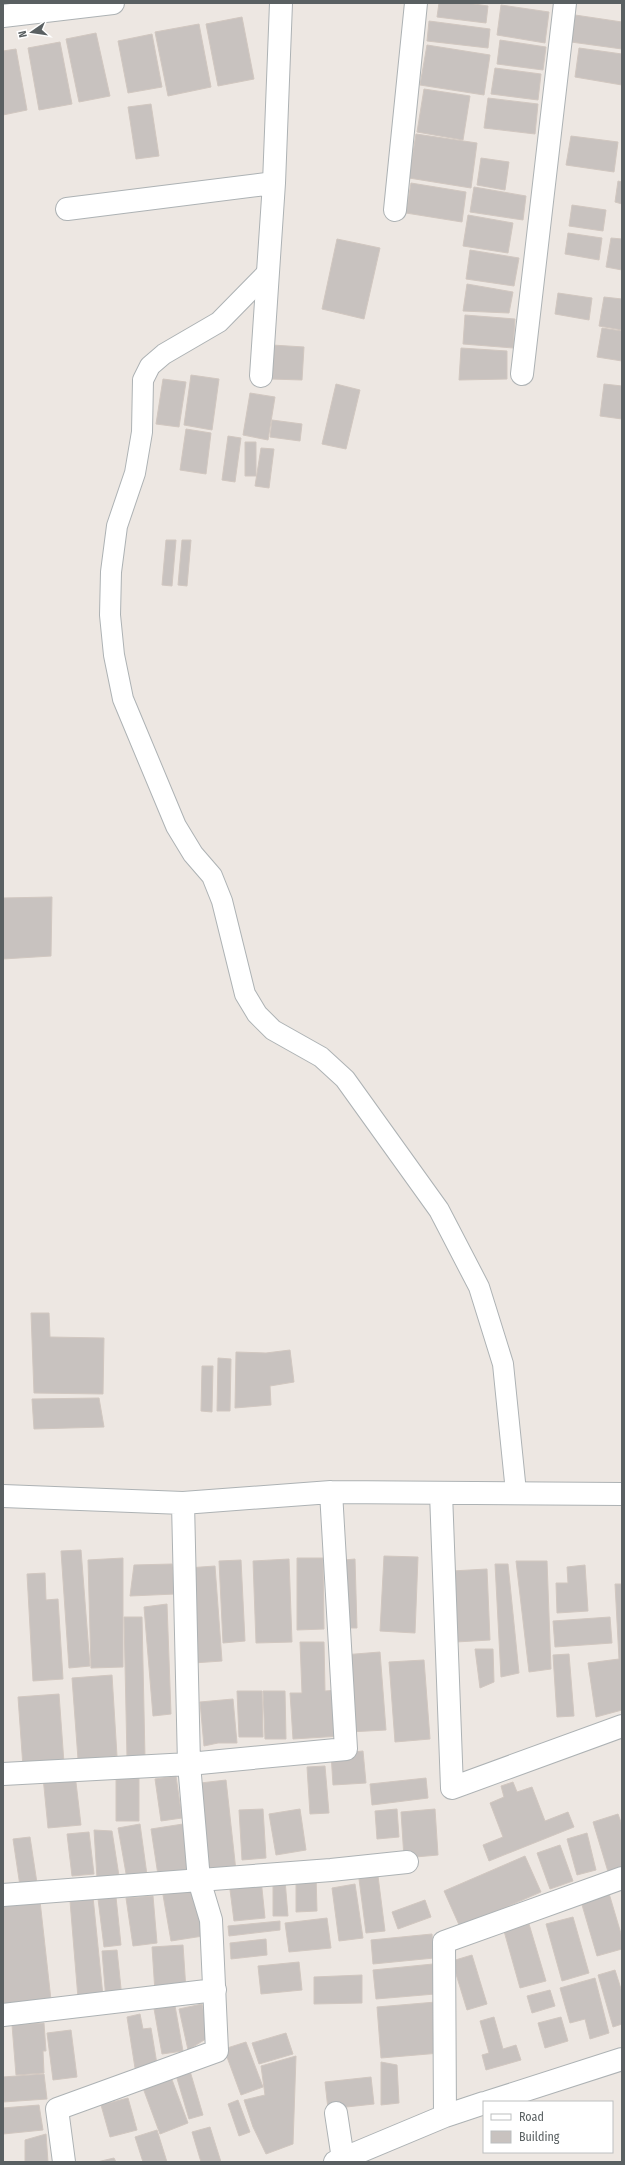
<svg xmlns="http://www.w3.org/2000/svg" width="625" height="2165" viewBox="0 0 625 2165" font-family="'Fira Sans Condensed',sans-serif">
<rect width="100%" height="100%" fill="#ede7e2"/>
<path fill="#c8c2bf" stroke="#d1c7c0" d="M439 3H467L488 6 486 23 437 17Z
M501 5 549 12 545 43 497 35Z
M575 15 622 22V49L571 42Z
M242 17 254 79 218 86 206 24Z
M429 21 490 29 488 48 427 41Z
M199 24 211 87 168 96 155 32Z
M96 33 110 96 79 102 66 39Z
M152 34 162 87 128 93 118 41Z
M500 40 546 47 543 70 497 64Z
M60 42 72 104 39 110 28 48Z
M427 45 490 55 484 95 420 85Z
M579 48 622 54V85L575 77Z
M16 49 27 110 3 115V51Z
M495 68 541 74 538 100 491 94Z
M424 89 470 96 463 140 417 132Z
M488 98 538 104 535 134 484 128Z
M151 104 159 156 136 159 128 107Z
M416 134 477 143 471 188 409 178Z
M571 136 618 142 614 172 566 165Z
M481 158 509 162 505 190 477 185Z
M618 181 622 182V204L615 202Z
M411 183 466 192 462 222 406 213Z
M474 187 526 196 523 220 470 212Z
M572 205 606 210 603 231 569 226Z
M468 215 513 223 508 253 463 246Z
M568 233 602 238 599 260 565 254Z
M611 238 622 239V270L606 267Z
M337 239 380 248 364 319 322 309Z
M470 250 519 258 514 286 466 279Z
M467 284 513 292 509 313 463 311Z
M558 293 592 298 589 320 555 314Z
M604 297 622 299V330L599 326Z
M465 315 515 319 513 348 463 344Z
M602 328 622 331V361L597 357Z
M272 345 304 347 302 380 271 379Z
M461 348 507 351V379L459 380Z
M191 375 219 379 212 430 184 425Z
M163 379 186 382 179 427 156 424Z
M336 384 360 390 346 449 322 444Z
M604 384 622 386V419L600 416Z
M250 393 275 397 268 440 243 435Z
M272 420 302 424 300 441 270 437Z
M186 429 211 433 206 474 180 470Z
M228 436 241 438 235 482 222 480Z
M245 442H256V476H245Z
M261 448 274 449 269 488 255 486Z
M166 540H176L172 586 162 585Z
M182 540H191L187 586 178 585Z
M52 897 51 956 3 959V898Z
M31 1313H49L50 1337 104 1338 103 1394 34 1393Z
M290 1350 294 1382 270 1386 271 1405 235 1408 236 1352 266 1353Z
M218 1358 231 1359 230 1411H217Z
M202 1366H213L212 1412 201 1411Z
M99 1398 104 1427 34 1429 32 1399Z
M81 1550 90 1666 69 1668 61 1551Z
M384 1556 418 1557 415 1633 380 1631Z
M123 1558V1667L91 1668 88 1560Z
M297 1558H323L324 1629 297 1630Z
M289 1559 292 1642 256 1643 253 1561Z
M355 1559 357 1628H346L344 1560Z
M241 1560 245 1641 223 1643 219 1561Z
M516 1561H547L551 1669 529 1672Z
M172 1564 175 1594 130 1596 134 1565Z
M495 1564H508L519 1673 501 1677Z
M585 1565 588 1611 557 1613 556 1583H568L567 1567Z
M215 1566 222 1661 193 1663 187 1568Z
M487 1569 490 1640 456 1642 452 1571Z
M45 1573 46 1600 58 1599 63 1679 33 1681 27 1574Z
M615 1584H622V1710L596 1717 588 1663 619 1659Z
M167 1604 171 1714 153 1716 144 1607Z
M124 1617H142L145 1758H127Z
M610 1617 612 1643 555 1647 553 1621Z
M300 1642H324L325 1691 338 1690 341 1736 293 1739 290 1693H302Z
M475 1649H493L494 1682 480 1688Z
M380 1652 386 1730 349 1732 343 1655Z
M569 1654 574 1716 557 1717 553 1655Z
M424 1660 430 1739 395 1742 389 1662Z
M112 1675 117 1756 78 1759 72 1678Z
M237 1691H262L263 1737H239Z
M263 1691H285L286 1739H265Z
M59 1694 64 1763 23 1767 18 1697Z
M233 1699 237 1743H218L204 1746 200 1702Z
M363 1751 366 1783 333 1785 331 1754Z
M325 1766 329 1813 310 1814 307 1767Z
M75 1774 81 1825 48 1828 43 1777Z
M176 1776 182 1818 161 1821 155 1779Z
M116 1777H139V1821H116Z
M426 1778 428 1798 372 1805 370 1784Z
M226 1780 236 1871 202 1874 192 1784Z
M513 1782 517 1792 532 1787 545 1821 568 1812 574 1827 489 1861 483 1845 503 1837 490 1803 504 1797 501 1786Z
M263 1809 266 1858 242 1860 239 1810Z
M300 1809 306 1850 276 1855 269 1814Z
M397 1809 399 1837 377 1839 375 1811Z
M435 1809 438 1855 404 1858 401 1812Z
M618 1814 622 1825V1871L609 1875 593 1822Z
M140 1824 147 1875 127 1879 118 1828Z
M183 1824 187 1872 158 1875 151 1829Z
M94 1830 112 1831 119 1876 97 1878Z
M89 1832 94 1874 72 1876 67 1834Z
M587 1833 596 1870 577 1875 567 1839Z
M30 1837 37 1883 20 1886 13 1839Z
M560 1845 573 1881 550 1889 537 1853Z
M525 1856 541 1892 460 1927 444 1891Z
M316 1875 317 1911 296 1912V1876Z
M378 1876 385 1931 366 1933 359 1879Z
M261 1879 265 1918 234 1921 229 1882Z
M273 1879 285 1880 288 1916H273Z
M355 1884 363 1938 339 1941 332 1888Z
M195 1889 203 1936 171 1941 163 1895Z
M608 1890 622 1937V1949L597 1956 580 1898Z
M153 1896 157 1943 133 1946 126 1898Z
M93 1897 103 1996 78 1998 70 1901Z
M116 1897 121 1945 104 1947 98 1899Z
M425 1900 431 1917 398 1929 392 1912Z
M40 1901 51 2000 3 2004V1905Z
M573 1917 589 1973 562 1981 546 1924Z
M327 1918 331 1948 289 1952 285 1923Z
M280 1921V1930L229 1936 228 1926Z
M529 1924 546 1981 520 1988 504 1931Z
M432 1934 434 1958 373 1964 371 1940Z
M266 1939 267 1955 231 1959 230 1943Z
M183 1945 186 1990 155 1992 152 1947Z
M117 1950 122 1998 106 2000 102 1951Z
M472 1955 487 2004 467 2010 452 1961Z
M299 1962 302 1990 261 1994 258 1966Z
M433 1964 435 1994 376 1999 373 1970Z
M615 1970 622 1992V2024L613 2027 598 1975Z
M362 1975V2003L314 2004V1977Z
M595 1978 609 2033 590 2039 585 2019 570 2023 560 1988Z
M550 1990 555 2006 532 2013 527 1996Z
M174 2000 183 2051 162 2054 153 2003Z
M436 2002 440 2053 381 2058 377 2007Z
M202 2004 209 2037 188 2050 179 2009Z
M140 2014 143 2029 151 2028 157 2064 135 2068 127 2017Z
M494 2017 503 2049 516 2045 521 2060 486 2070 482 2055 489 2053 480 2021Z
M561 2017 568 2041 545 2048 538 2023Z
M44 2023 46 2051H43L44 2073 16 2075 12 2025Z
M71 2030 77 2077 53 2080 47 2033Z
M286 2033 293 2054 259 2064 252 2043Z
M246 2042 263 2087 241 2095 224 2049Z
M296 2056 293 2144 266 2154 253 2127 244 2100 265 2095 261 2066Z
M381 2062 397 2065 399 2103 381 2105Z
M190 2071 203 2115 189 2119 176 2075Z
M44 2074 47 2099 3 2102V2077Z
M171 2077 188 2123 160 2134 143 2088Z
M371 2077 374 2104 328 2109 325 2082Z
M128 2098 137 2130 110 2137 101 2105Z
M238 2100 250 2132 239 2136 228 2104Z
M39 2105 43 2130 3 2134V2108Z
M210 2127 221 2162H201L192 2132Z
M157 2130 167 2162H143L135 2137Z
M46 2134 48 2162H25V2140Z
M114 2158 116 2162H97Z"/>
<g fill="none" stroke-linecap="round" stroke-linejoin="round">
<g stroke="#adb2b4" stroke-width="22">
<path id="lane" d="M268 272 219 322 164 354 150 366 143 380 142 432 135 473 117 526 111 572 110 615 114 655 123 699 176 826 193 854 212 876 222 901 245 994 257 1014 273 1030 321 1057 345 1079 439 1210 479 1287 503 1364 516 1492"/>
</g>
<g stroke="#adb2b4" stroke-width="24">
<path id="street" d="M3 16 113 3
M67 209 274 183
M395 210 416 3
M522 374 565 3
M261 376 274 183 281 3
M441 1493 452 1788 622 1726
M3 1496 183 1503 331 1492 622 1494
M3 1774 189 1764 346 1749 331 1492
M3 1895 331 1870 407 1862
M3 2015 215 1990
M488 2102 622 2059
M336 2113 343 2159
M445 2116 444 1942 622 1878
M64 2162 57 2109 217 2051 211 1920 199 1880 189 1764 183 1503
M335 2162 445 2116 484 2103"/>
</g>
<use href="#lane" stroke="#fff" stroke-width="20"/>
<use href="#street" stroke="#fff" stroke-width="22"/>
</g>
<rect width="625" height="2165" fill="none" stroke="#5a6062" stroke-width="8"/>
<rect x="483" y="2101" width="130" height="52" fill="#ffffff" stroke="#bdbfc0"/>
<rect x="491" y="2114" width="20" height="6" fill="#ffffff" stroke="#bdbfc0"/>
<text x="519" y="2121" font-size="12" fill="#5a6062">Road</text>
<rect x="491" y="2131" width="20" height="12" fill="#c8c2bf" stroke="#bdbfc0"/>
<text x="519" y="2141" font-size="12" fill="#5a6062">Building</text>
<g transform="translate(32 32) rotate(257)" stroke="#ffffff" stroke-width="3" paint-order="stroke">
<path d="M0-3L7 15L0 10L-7 15Z" fill="#5a6062"/>
<text y="-6" font-size="11" font-weight="bold" text-anchor="middle" fill="#5a6062">N</text>
</g>
</svg>
